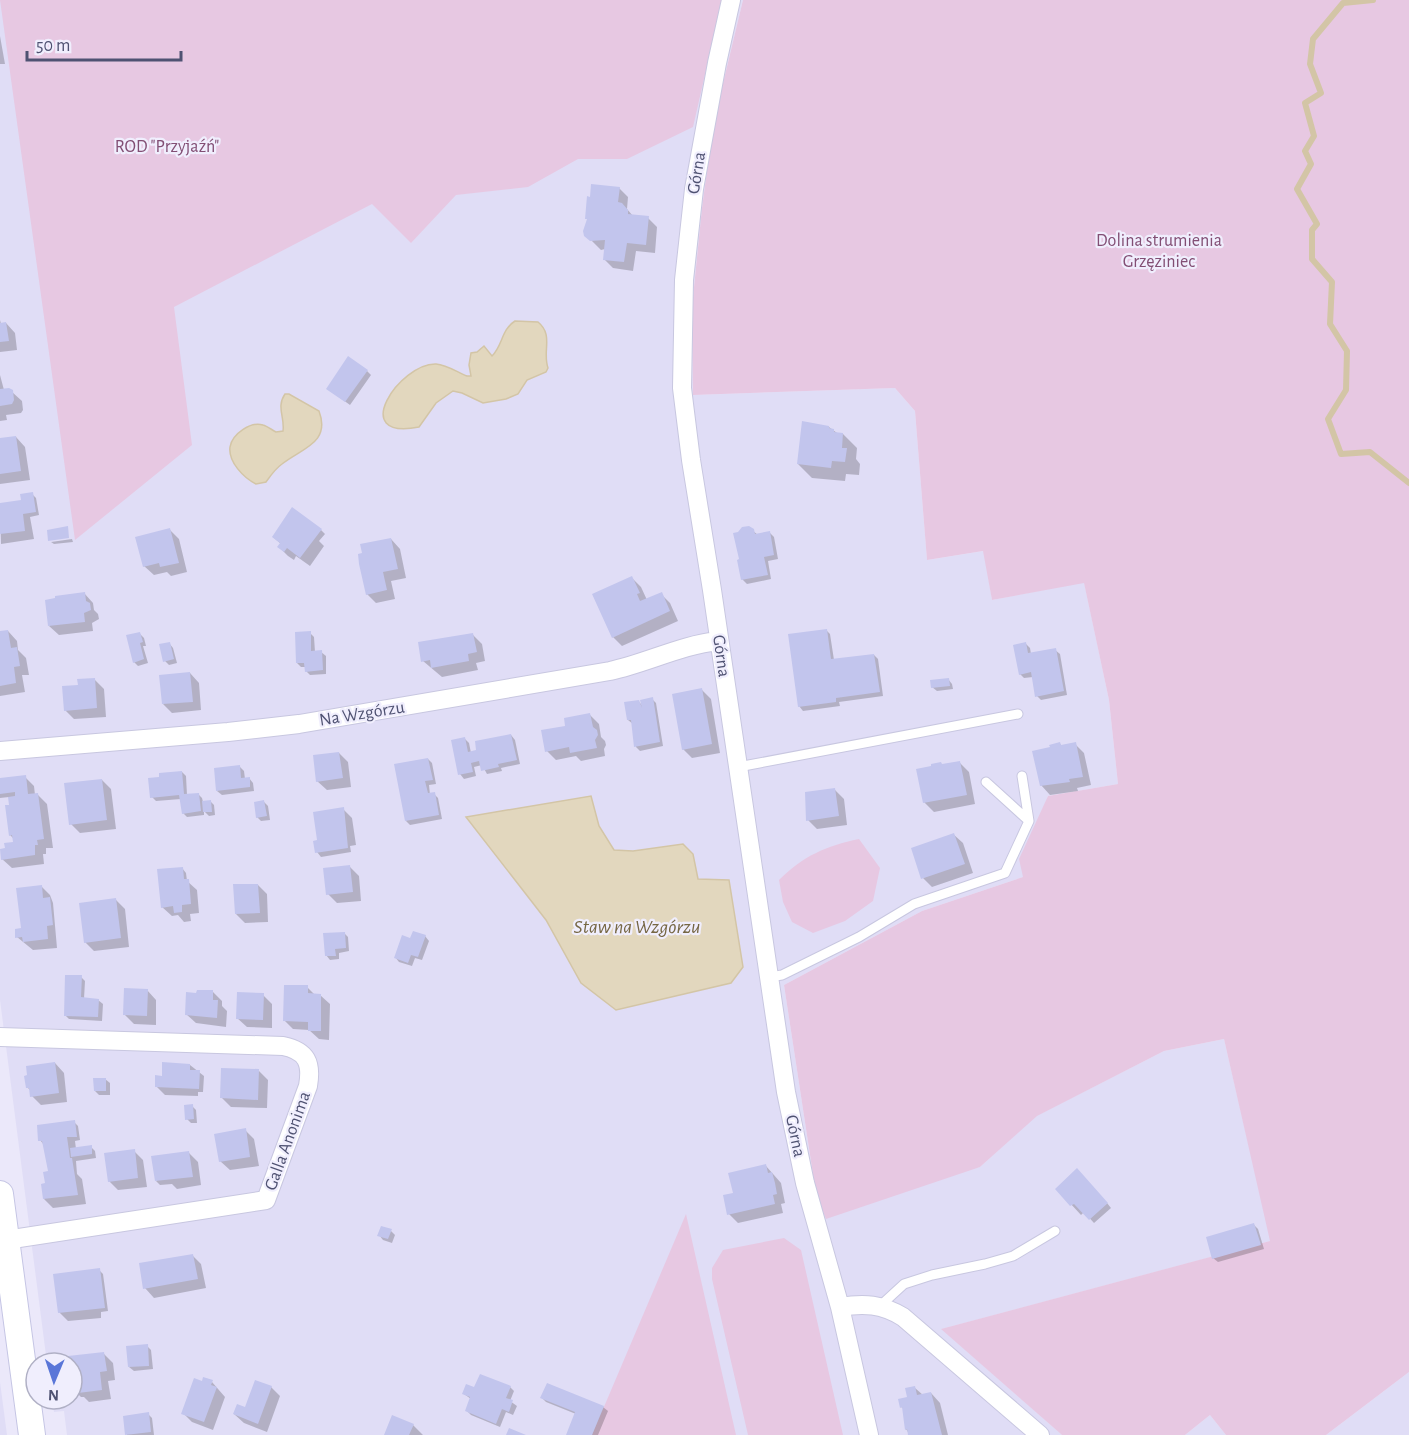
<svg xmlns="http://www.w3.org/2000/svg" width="1409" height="1435" viewBox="0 0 1409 1435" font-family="'Alegreya Sans',sans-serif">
<rect width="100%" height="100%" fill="#ebe8fa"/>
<path fill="#e0ddf6" d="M0 0H743L713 125 702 208 692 307 693 395 895 388 915 411 927 560 984 551 992 600 1084 582 1109 700 1118 784 1048 796 1023 877 922 911 784 985 816 1194 980 1167 1036 1116 1164 1051 1224 1039 1271 1241 942 1329 1062 1435H67L64 1411 54 1412 52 1399H72V1363H47L0 1000Z
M1409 1372V1435H1326Z
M0 1382 7 1435H0Z
M1210 1415 1226 1435H1185Z"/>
<path fill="#e7c8e2" d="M0 0H722L693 127 627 159H578L528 187 456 195 411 243 372 204 174 307 192 445 75 540Z
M743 0H1409V1372L1326 1435H1226L1210 1415 1185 1435H1062L941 1329 1270 1241 1224 1039 1164 1051 1037 1116 980 1167 826 1219 816 1194 784 985 922 911 1023 877 1019 859 1048 796 1118 784 1109 700 1084 583 992 600 983 551 927 560 915 411 895 388 693 395 692 307 702 208 713 125Z
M859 839 880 868 873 901 845 921 813 933 792 922 783 902 779 880C803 856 826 846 859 839Z
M686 1214 736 1435H592Z
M784 1238 801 1250 843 1435H748L712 1279V1268L723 1250Z"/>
<path fill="#e2d7be" stroke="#d3c5a6" stroke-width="1.5" d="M515 321 538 322C554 335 542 351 548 368L546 372 527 380 518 394 506 399 483 403 462 393 453 391 436 403 419 427C347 441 400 363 436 364 447 365 457 372 467 376H471L469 365 471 353 477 352 484 346 492 356C503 345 501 330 515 321Z
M285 394H289L319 411C331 443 302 448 282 464 275 469 271 475 266 482L256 484C244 478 228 462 230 447 232 434 251 421 263 425 267 426 272 430 276 432L283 431C285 417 276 407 285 394Z
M591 796 599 826 614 850 633 851 683 844 693 854 698 879 729 880 743 967 731 983 616 1010 581 983 546 920 466 817Z"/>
<path fill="#0003" d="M0 36 5 64H0Z
M619 188 628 197 627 209 633 216 648 218 657 227 655 253 636 251 633 271 613 268 604 259 605 249 601 250 586 235Z
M0 320 1 324 6 323 15 333 17 350 0 352Z
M367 371 371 375 350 405 332 392Z
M0 375 4 390 12 392 22 401 23 410 21 413 6 415 7 420 0 421Z
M829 427 837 433 843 434 857 448 856 459 860 464 859 475 846 474 845 481 812 478 798 464Z
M16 437 25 447 30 480 0 484V440Z
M32 494 36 498 39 515 30 517 34 539 1 544 0 505 23 502Z
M170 530 179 539 187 572 171 576 167 572 154 575 144 566Z
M321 530 325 534 319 541 324 546 310 566 296 556 294 560 288 556 279 547 281 544 273 537Z
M753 531 758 535 770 533 774 537 778 559 768 561 771 579 747 584 742 579Z
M72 539 73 542 54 544 51 542Z
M391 539 400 549 406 578 391 581 395 599 376 603 367 594Z
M632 578 641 587 647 600 661 594 670 603 678 621 622 646 613 637Z
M84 593 93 603 94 610 98 614 99 619 92 623 93 631 59 635 49 626Z
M826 630 830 634 834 660 874 655 878 659 883 696 839 702 840 706 803 711 799 706Z
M8 631 17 641 18 650 26 658 29 675H22L25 692 0 696V633Z
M310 633 314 637 315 652H321L326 656V674L310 675 306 671V667H301L297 663Z
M140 634 144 638 146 646H143L148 663 138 666 134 662Z
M473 635 482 644 485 661 476 663 478 670 442 677 423 661Z
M169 643 173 648 177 663 169 665 165 661Z
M1026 644 1030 648 1031 654 1055 650 1060 654 1067 695 1041 700 1037 696 1033 677 1024 678 1020 674Z
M190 673 199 683 201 710 172 713 163 704Z
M94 679 104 689 106 717 74 719 65 710 80 687Z
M948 679 952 684 953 689 937 691 932 687Z
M702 690 711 699 720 753 692 758 683 749Z
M652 699 656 703 663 746 640 751 636 747 633 724 628 720 639 702 643 706Z
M590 715 599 724 601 737 605 741 606 745 604 749 605 756 581 761 576 756 556 760 547 751 567 727Z
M511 735 515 740 520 764 501 768 502 771 487 774 482 765 474 767 476 776 464 779 460 774 465 739 469 743 471 753Z
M1060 744 1062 746 1075 744 1084 753 1091 785 1077 788 1078 791 1050 795 1041 785Z
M339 753 348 762 351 787 327 790 317 781Z
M428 759 432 763 436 784 429 785 430 795 434 794 438 798 442 819 410 825 406 821Z
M960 763 969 772 975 804 934 812 924 802 943 766Z
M240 767 244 771 245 779 249 778 253 783 254 791 222 795 217 791Z
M182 772 186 776 187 795 198 794 202 798 203 802 210 801 214 805 215 815 209 816 204 811V815L187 817 183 813 181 799 156 801 152 797 160 778Z
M25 777 34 786 35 795H38L47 804 53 848H46V854H43L44 864 12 868 2 859 14 844V839L10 835 9 797 0 798V780Z
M102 780 111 789 116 829 80 833 71 824Z
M835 790 844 799 847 825 817 829 808 820Z
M264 802 268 806 270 820 261 821 257 817Z
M343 809 352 818 356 845 350 846 351 852 321 857 317 852Z
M953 834 963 843 973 873 932 887 923 878Z
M350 867 359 876 361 901 337 903 328 894Z
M182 868 186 873 187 881 197 890 199 913 190 914 191 921 184 922 178 915 172 916 162 907Z
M258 885 267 894 268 922 245 923 236 914Z
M41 886 50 895 53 903 57 948 33 950 17 937 23 930Z
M116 900 125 909 129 947 94 951 85 942Z
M344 933 348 937 349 951 339 953V959L330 960 326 955Z
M425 936 429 941 422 960 415 958 412 966 399 962 395 957Z
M81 977 85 981 84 999 98 1000 103 1004 102 1021 69 1019 65 1015Z
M307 987 315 995H320L330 1004 329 1040 319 1039 309 1030 293 1029 284 1020Z
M147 990 156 1000V1025L134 1024 125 1015Z
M213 992 222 1001V1006L227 1011 226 1027 196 1023 186 1014Z
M263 995 272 1004V1028L247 1027 237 1018Z
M55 1063 64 1073 67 1102 41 1105 32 1096 31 1091 27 1087Z
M190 1065 204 1076 203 1092H198V1096L165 1095 156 1086 163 1077Z
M259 1071 268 1080 267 1108 231 1107 222 1098Z
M105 1079 110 1083V1095H99L95 1091Z
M192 1106 196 1110 197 1123H191L187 1119Z
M74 1122 78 1126 80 1140 75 1141 76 1149 91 1147 95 1151 96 1158 76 1161 77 1174 82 1179 86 1204 53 1208 44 1199 49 1173 44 1145 40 1140Z
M245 1130 254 1139 259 1166 230 1170 220 1161Z
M134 1151 143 1160 147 1187 118 1190 109 1181Z
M189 1153 198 1162 201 1185 177 1189 172 1184 160 1185 156 1181Z
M766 1166 781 1183 785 1203 781 1204 783 1213 738 1223 729 1214 734 1194Z
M1057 1189 1107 1203 1111 1208 1094 1223 1084 1212 1081 1215Z
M1254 1225 1258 1229 1264 1249 1218 1262 1213 1258Z
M391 1231 395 1235 392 1243 383 1240 379 1235Z
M192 1255 201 1264 206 1288 154 1298 145 1288Z
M99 1270 103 1274 108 1311 101 1312V1318L68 1321 59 1312Z
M147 1346 151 1350 153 1369 134 1371 129 1367Z
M104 1354 113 1363 115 1380 108 1381 111 1399 89 1402 84 1397H81L72 1388V1363H67Z
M212 1382 225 1397 213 1430 192 1422 183 1413Z
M271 1387 280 1396 267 1432 244 1423 234 1414 246 1409Z
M510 1387 514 1391 510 1401 517 1406 513 1415 506 1412 500 1427 471 1415 467 1411 471 1399 464 1394 475 1389Z
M915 1388 923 1395 931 1393 940 1403 948 1435H910L906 1429 904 1409 901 1407Z
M542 1398 603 1407 608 1411 598 1435H567L576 1414 546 1402Z
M148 1414 152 1418 154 1435H127L124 1417Z
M413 1425 423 1435H386Z"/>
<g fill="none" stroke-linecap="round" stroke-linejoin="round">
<path stroke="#d3c5a6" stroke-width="6" d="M1373 0 1343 3 1313 39 1310 64 1321 93 1305 103 1314 136 1305 151 1311 164 1297 189 1317 224 1312 230V259L1332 282 1330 324 1347 351 1346 390 1328 419 1341 454 1370 452 1409 483"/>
</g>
<path fill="#c2c5ed" d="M591 184 620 187 618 202 622 203 628 210V214L649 216 646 245 627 243 624 262 603 260 605 240 590 241 584 236 583 231 587 219H585L587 196 590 197Z
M6 322 9 341 0 342V323Z
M348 356 368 370 345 402 326 389Z
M9 388 13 390 14 400 12 404 0 406V389Z
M802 421 829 426V428L834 429V432L843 433 842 448H847L845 462 832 461 831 468 797 464Z
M16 436 21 471 0 474V438Z
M33 492 36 512 23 514 25 531 0 534V503L21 500 20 494Z
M292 507 322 529 300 558 287 548 284 552 277 547 280 543 272 537Z
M68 526 69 538 48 541 47 530Z
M749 526 754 529 755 534 770 531 774 555 764 557 768 575 741 580 737 560 739 559 733 533 738 532 742 527Z
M170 528 179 563 160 567 159 563 143 567 135 537Z
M391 538 398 569 383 572 387 590 366 595 359 564 358 554 362 553 360 544Z
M632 576 640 593 637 594 640 601 662 592 670 611 612 638 592 594Z
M85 592 86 601 90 603 91 610 84 613 85 622 48 626 45 600 55 598V596Z
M827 629 831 659 874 654 880 692 836 698V702L798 707 788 634Z
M8 630 11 648 17 647 20 666 14 667 16 683 0 686V631Z
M311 631V651L322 650 323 670 305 672 304 663H296L295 632Z
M140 632 143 642 140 643 144 659 133 663 126 635Z
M473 633 477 652 468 654 469 661 431 668 430 660 421 662 418 642Z
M170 642 174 659 163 662 159 644Z
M1026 642 1028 653 1056 648 1064 691 1035 697 1031 672 1019 675 1013 645Z
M190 672 193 702 162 704 159 675Z
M95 678 97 708 64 711 62 686 78 685 77 679Z
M949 678 950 686 931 688 930 680Z
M702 688 712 744 682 750 672 694Z
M653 697 660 742 634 747 631 720H627L624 702 639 700 642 708 640 700Z
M590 713 593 727 597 730 598 735 595 740 597 748 570 753 569 747 545 752 541 730 565 726 564 718Z
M511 734 517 760 498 764 499 767 481 771 479 761 471 763 473 772 458 775 451 740 465 737 468 752 476 750 475 741Z
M1060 742 1061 745 1076 742 1083 777 1069 779 1070 782 1040 786 1032 751 1050 747 1049 745Z
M339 752 343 778 316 782 313 755Z
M428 758 433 780 425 781 428 793 435 792 439 815 405 821 394 764Z
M960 761 967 795 923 803 916 769 931 766V764L941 762 942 764Z
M240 765 241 778 250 777V787L216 791 214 768Z
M182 771 184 794 199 793 201 811 182 814 179 795 150 798 148 778 159 777V773Z
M26 775 28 794 38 793 44 839 37 840 38 845H35V855L1 860 0 849 5 848 4 843 13 842 12 835 9 836 5 805H9L8 797 15 796V792L0 794V778Z
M102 779 107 820 69 825 64 783Z
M835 788 839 816 806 821 805 792Z
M211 800 212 812H203L202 801Z
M264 800 267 816 256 818 254 802Z
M344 807 348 848 315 853 313 841 317 840 313 812Z
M954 833 965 864 921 879 911 848Z
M350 865 353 892 326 895 323 868Z
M183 867 184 879H189L191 904 182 905V912L174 913 173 906 161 908 157 869Z
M233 884H258L260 913 235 914Z
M42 885 43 898 50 897 53 925 47 926 48 939 23 942 22 937 15 938V929L21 928 16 888Z
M116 898 121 938 84 943 79 903Z
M413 931 426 935 418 957 411 955 408 963 394 958 402 935 410 938Z
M345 932 346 948 335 949 336 956H325L323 933Z
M65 975H82L81 997 99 999 98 1017 64 1016Z
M284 985H308V993L321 994V1031H308V1022L283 1021Z
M124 988 148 989 147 1016 123 1015Z
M197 990H213V1000H218L217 1018 185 1015 186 992 196 993Z
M237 992 264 993 263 1020 236 1019Z
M55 1062 59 1093 30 1097 29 1088H26L24 1076 27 1075 26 1066Z
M162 1062 190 1064V1070H200L199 1089 155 1087V1075L162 1076Z
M221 1068 259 1069 258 1100 220 1098Z
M93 1078H106V1091H94Z
M193 1104 194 1119 185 1120 184 1105Z
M75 1120 77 1137H67L70 1158H64H72L78 1195 43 1199 41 1184 45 1183 43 1172 48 1171 42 1141H38L37 1125Z
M246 1128 250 1157 219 1162 214 1134Z
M92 1145V1154L71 1157 70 1148Z
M135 1149 138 1178 108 1182 104 1153Z
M189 1151 193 1177 155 1181 151 1156Z
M766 1164 768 1173 772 1172 775 1183 777 1194 773 1195 775 1204 727 1215 723 1195 733 1193 728 1173Z
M1077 1168 1108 1203 1089 1220 1074 1204 1070 1206 1055 1189Z
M1254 1223 1261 1245 1212 1259 1206 1237Z
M381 1226 392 1229 388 1239 377 1236Z
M193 1254 198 1279 143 1289 139 1263Z
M100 1268 105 1308 58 1313 53 1274Z
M148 1344 149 1366 128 1367 126 1346Z
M104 1352 107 1371 100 1372 102 1390 78 1393V1388L72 1389V1363H65L68 1356Z
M480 1374 511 1386 506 1398 513 1400 509 1412 502 1409 496 1424 465 1411 470 1397 462 1394 466 1384 474 1387Z
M203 1377 213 1380 211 1385 217 1387 204 1422 181 1414 194 1378 202 1381Z
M255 1380 272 1386 258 1424 233 1414 237 1404 245 1407Z
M547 1383 604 1406 592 1435H566L575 1412 540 1398Z
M915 1386 917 1395 931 1392 942 1435H908L907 1429 905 1430 902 1407 900 1408 898 1399 907 1397 905 1388Z
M149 1412 151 1432 125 1435 123 1416Z
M392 1415 414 1424 409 1435H384Z
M509 1428 526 1435H506Z"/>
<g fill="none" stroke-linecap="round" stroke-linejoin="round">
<g stroke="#c8c7e0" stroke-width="11">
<path id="lane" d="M738 767 1018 714
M986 782 1029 821
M769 977 782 975 859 937 914 904 1005 873 1029 821 1022 776
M880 1306 904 1284 932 1275 985 1264 1013 1256 1055 1231"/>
</g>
<g stroke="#c8c7e0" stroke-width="20">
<path id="street" d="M731 0 717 63 694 189 684 280 682 388 691 460 712 590 786 1092 805 1183 840 1307 869 1435
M0 751 228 732 299 724 610 671C647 663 681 645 718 641
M0 1037 283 1046C307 1051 312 1063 308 1086L266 1200 6 1240
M840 1307C864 1303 882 1304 903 1317L1040 1435"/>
</g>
<g stroke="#c5c5e4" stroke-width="28">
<path id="secondary" d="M0 1194 32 1435"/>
</g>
<use href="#lane" stroke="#fff" stroke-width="9"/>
<use href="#street" stroke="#fff" stroke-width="18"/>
<use href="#secondary" stroke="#fff" stroke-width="26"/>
</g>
<g text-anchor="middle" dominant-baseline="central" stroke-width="4.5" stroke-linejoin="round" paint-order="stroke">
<g font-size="18" fill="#824e74" stroke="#f0eefd">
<text x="167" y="147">ROD "Przyjaźń"</text>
<text x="1159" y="241">Dolina strumienia<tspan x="1159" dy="21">Grzęziniec</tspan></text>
</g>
<g font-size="18" fill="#4f5272" stroke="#f0eefd">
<text transform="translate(697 173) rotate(-81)">Górna</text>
<text transform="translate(721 656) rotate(82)">Górna</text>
<text transform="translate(362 714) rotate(-9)">Na Wzgórzu</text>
<text transform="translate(795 1136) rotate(78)">Górna</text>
<text transform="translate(288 1141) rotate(-70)">Galla Anonima</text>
</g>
<g font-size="20" font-style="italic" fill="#766744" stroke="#f0eefd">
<text x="637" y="927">Staw na Wzgórzu</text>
</g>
</g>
<g transform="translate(54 1381) rotate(182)"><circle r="28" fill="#f0eefd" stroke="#b0b0c5" stroke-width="1.5"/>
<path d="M0-4.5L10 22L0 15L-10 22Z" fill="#5a76d8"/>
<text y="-9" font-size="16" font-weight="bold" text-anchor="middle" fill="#4f5272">N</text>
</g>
<path d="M27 51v9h154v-9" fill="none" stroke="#4f5272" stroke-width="3"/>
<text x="36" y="51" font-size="18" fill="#4f5272" stroke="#f0eefd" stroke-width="4.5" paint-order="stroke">50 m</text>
</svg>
